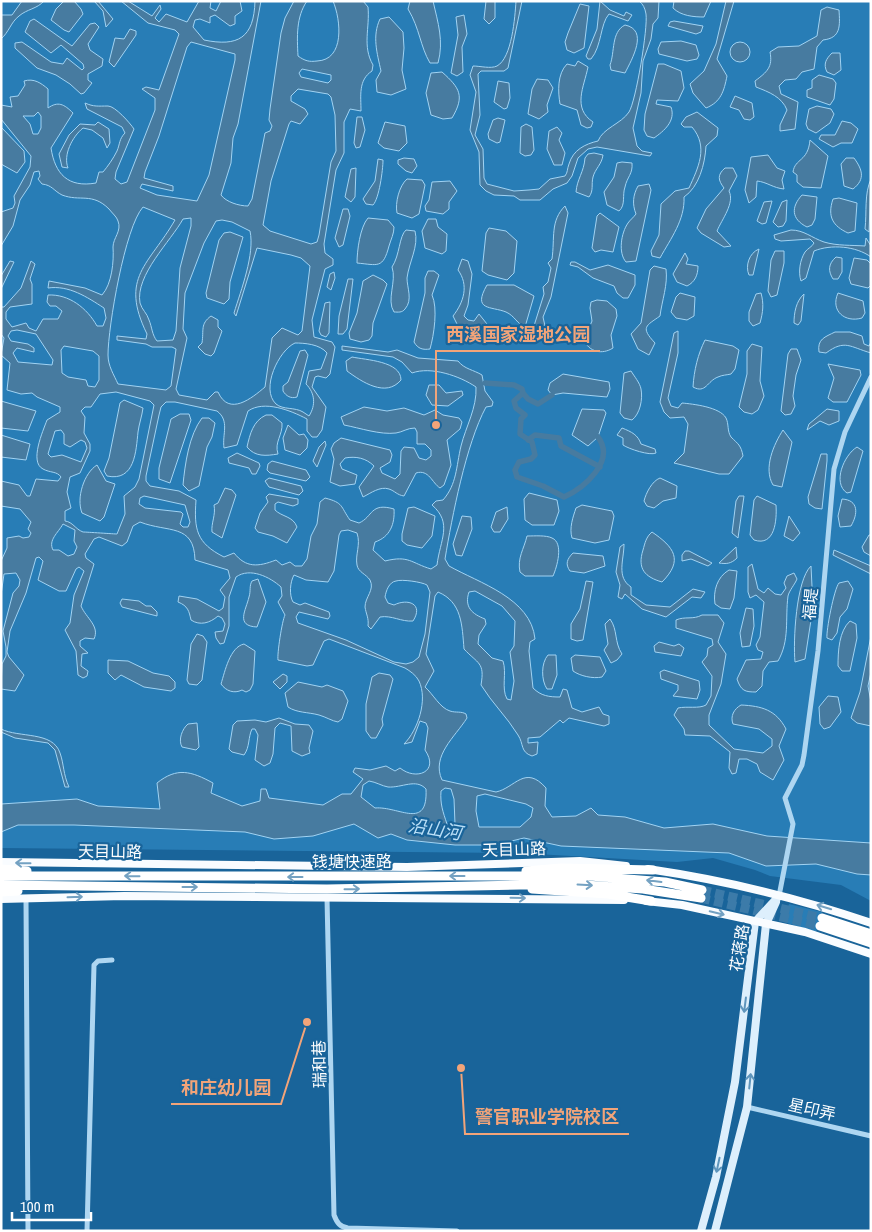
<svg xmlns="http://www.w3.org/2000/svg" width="872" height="1232" viewBox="0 0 872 1232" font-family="'Archivo Narrow','Noto Sans SC',sans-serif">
<rect width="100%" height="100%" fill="#19649a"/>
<path fill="#287db6" d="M1 1H871V901L841 885 770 876 755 870 713 858 677 862 518 853 1 848Z
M789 904 822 912 816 932 784 922Z"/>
<path fill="#477ba0" stroke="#a1d3f3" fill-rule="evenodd" d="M22 1H44C37 9 27 9 19 16 11 22 9 32 1 39V15H12Z
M64 1H74L81 9 83 14 69 32 64 30 51 20 56 9Z
M94 1H98L113 19 106 27 103 11Z
M121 1H128L152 16 160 5 161 9 155 18 159 22 166 14 187 22 199 1H211L210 8 216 11 221 1H240L242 11 235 16V24L230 26 215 15 210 17V23L200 19 195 20 193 27 204 40C238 47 254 38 255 1H261L238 124 233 138 231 163 221 195C226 202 239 206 248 206L252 199 265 133 270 131 272 126 269 120 270 109 281 33 285 18 294 1H307C296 17 297 37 298 56 305 61 309 62 317 61 345 60 341 20 333 1H363L368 7C370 28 362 46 373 65L372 71C358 80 361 96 361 111L350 109 344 122V153L336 170 324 244 325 253 333 259V265L325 269 312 320 314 337 332 342 335 347 330 374 326 378 318 376 315 377 312 387 326 407 322 430 317 437H312L307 431V419C290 410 264 400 248 411L237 445 224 448C222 434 230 421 217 411L175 402H166L161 407 159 415 146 476V481L150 486 179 491 196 500C194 529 196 543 224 557L234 553C246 568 258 567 276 560L282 565 290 562 295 566H302L307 559 311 536 317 524 320 502 325 498C344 503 340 506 350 520L359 523C373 517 370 502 394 509 395 524 390 537 375 542L373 550 385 561C409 555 411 563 431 569L437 565C440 540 453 523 432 505L436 501 443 500C457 484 456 467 461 446 466 426 477 408 476 387 460 376 431 366 412 373L402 362 393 357 342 350V346L388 352 397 350 418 358 458 361C464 369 474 370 482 375L485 391 493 402 492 406 486 407C466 444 452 517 445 559L449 566C479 583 531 598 535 639L530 642 529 651 533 688C541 696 549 697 560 697L563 689 567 690 572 708 582 712 599 707 603 714 609 716V724L604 726 569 718 563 723 560 720 540 737 528 738V743L538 742 537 754 532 756C520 752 524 744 518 735 507 717 492 703 481 685 485 662 478 664 464 649 462 625 462 602 438 592L435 596 426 654 434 671 425 687C433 694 440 708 450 711 456 713 461 711 466 714L467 718C455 737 431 756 442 780L496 792C515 788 525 764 546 788L545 806 552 817 576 816 591 808 598 815 625 817 664 828 713 824 767 836 871 843V875L857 874 816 864 766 866 729 853 561 846 524 838 495 845H455L407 840 391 834 378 838 354 824 313 836 274 839 245 832 74 825H18L1 832V804L77 799 98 806 160 809 157 783C177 767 191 771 213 783L211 793 242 806 260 801 261 789H266L269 798 323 805 342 794H351L363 779 353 772 355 768 370 770 386 766 395 771 400 768C416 781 440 772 425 750L428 728 426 723 420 721 412 742 404 744C418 730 428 700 419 681 416 675 410 671 405 668L329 639 324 641 313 665 307 666 278 660C277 654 282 621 285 615L278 602 282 596 281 587C270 577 250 567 236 577L229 597V626L224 643 220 644 216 638 215 632 223 631 225 624 222 618 218 616C210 623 200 626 191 620 189 611 188 606 178 602L179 596 197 599 219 611 223 608 225 597 220 590 230 578 228 570 195 560C194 523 168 533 140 522L133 526 127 542 122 546 99 537 94 539 85 554 86 558 94 564 81 606C86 618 100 626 94 639L85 638 80 641V646L88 653 82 654 81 666 88 671 87 676 83 678 78 675 76 651 65 630 70 623 74 595 84 571 79 567 76 569 66 591H59L38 580 43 561 39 557 36 558 26 593 10 631 7 652 9 657 24 675 15 691 1 689 2 664 6 656V647L3 631 13 593 19 586 20 580 16 573 4 574 1 595V561L7 548V538L19 536 23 538 29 537 31 533 28 529 31 522 20 509 1 506V481L19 485 27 496H30L36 479 58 481 61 477C57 471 50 473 43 469 29 462 43 431 47 420L60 412V407L37 397 32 393 21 394 7 390 10 363 1 355 4 338 1 334V307H4L21 288 31 261 35 264 30 279 32 284V304L10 307 6 312V319L12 327 26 323 29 328 36 331 43 319H58L62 311 56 306H50L47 302 48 295C69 294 87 308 97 326H103L106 318 104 308C87 297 69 285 48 288L49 281 85 288 102 295C112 284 114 261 113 247 113 238 122 231 118 221 117 217 112 213 109 209 92 192 80 202 62 195 54 191 52 185 42 184L38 179 40 176 39 171 34 172 30 185 20 200 13 226 1 246V212L13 208 15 203 14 196 30 167 31 156 1 119V105L12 107 10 97 18 96 25 85 24 81C34 78 41 83 48 89V108C58 101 64 104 73 113L51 148C55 174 68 188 96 183L99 172H103C108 166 113 159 117 151 120 144 119 139 125 133L122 127 87 109 85 103C94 107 98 106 108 106 115 106 130 123 134 129L116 172 115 179 121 184 127 182 155 110V98L142 89 146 87 159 90 179 34 175 30 148 23ZM191 42 235 54V60L209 175 197 201 157 195 140 188 142 184 173 191V186L144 178 145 172 159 136 187 47ZM302 69 331 75V80L328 83 301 77 299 73ZM298 89 328 94 331 97 335 115 336 151 331 162 319 235 317 242 311 244 270 231 263 225 271 181 289 124 291 121 300 124 308 114 305 109 291 101V96ZM38 112 41 116V128L38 134H33L30 124 23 116H34ZM143 207 175 220C149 265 119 277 147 334L146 339 117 336V340L146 344 152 347H172L176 349 171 386 166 390 118 384C114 375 108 366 108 355 108 327 125 227 143 207ZM191 218V226L180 268 176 331 173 340 157 341C152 335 152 327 149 320 147 313 142 310 140 303 135 275 171 241 183 219ZM222 220 232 222 250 231C255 254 241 290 234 313L236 316 257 248 291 255 301 258 310 266 302 331 298 335 282 328 272 338 265 387C252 398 229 417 218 392H215L207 400 179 395 176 389 187 338 183 329 185 293 204 243 216 221ZM17 330 36 334 53 360 52 365 18 362 13 353 17 348 34 352V348L28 344 11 341 8 336 11 331ZM295 343C304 343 320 344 327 353L321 369 309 371 306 384C315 393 316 405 309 416 307 415 305 413 303 412 295 407 283 410 276 404 260 389 279 350 295 343ZM64 346 93 351 99 356V380L95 387 88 386 86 380 68 377 62 373 61 350ZM116 392 150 401 154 405 139 479 135 487 124 496 125 514 117 534C115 534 86 532 83 532 75 529 73 522 65 521V511L71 508 67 492 70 477 80 473 90 451V444L84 433 85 417 81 411 85 407H91L100 394ZM61 430 64 434V444L70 447 81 440 85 442 87 448 81 462 62 455 51 457 48 454 55 431ZM144 496 185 505 190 522 188 527H183L180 524 183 514 181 512 145 508 139 504 140 498ZM63 524 75 530 74 541 77 547 74 554 68 556 59 550H53C48 540 58 533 63 524ZM348 530 357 533C361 545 355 554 357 565 358 572 366 574 370 580 375 590 365 597 365 607 366 614 369 618 368 626L371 629 380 617C392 615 401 622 413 621 424 604 408 598 394 605L388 603 385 597C386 591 389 582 396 581 402 579 422 582 427 585L430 592 425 634 419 657 413 662 406 664 394 662 346 640 298 623 296 617 299 612 328 619 330 616 329 612 305 603 300 605 293 602C289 595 290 582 294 575L306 580 328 582 334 571 339 535 341 531ZM475 591 502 606 515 621 514 646 510 652 514 681 511 700 507 699C501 688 507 673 503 661L492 658 478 644 479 635 486 624 485 619C472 614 464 607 469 592ZM369 781C376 782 382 786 388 787 402 788 416 778 426 789 428 831 399 806 375 808L361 797 363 785ZM445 788 451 789 454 799 455 824H447C443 812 440 804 441 791ZM485 794 526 804 533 808 531 817 520 827H479L476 811 477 796Z
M410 1H433C438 23 444 41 438 63H430C420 46 420 29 408 9Z
M486 1H495V18L489 24 484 19Z
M516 1H522L508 68 504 71H481L478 74 480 115 475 135 483 149 484 178 487 184 514 191 529 190 539 189 550 179 565 176C568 172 567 169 569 164 573 150 585 144 598 141 603 128 621 124 629 112 636 101 648 28 646 14 645 8 643 4 639 1H659L658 18 653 24 651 39 643 61 641 93 633 128 637 146 642 151 652 153 650 156 597 147 588 149 578 158 572 176 567 183 553 189 540 200H520L514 196 494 195 486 191 480 185 479 152 470 130 476 92 470 75 473 66C480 66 491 69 497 66 512 58 515 17 516 1Z
M600 1 610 10 624 16 626 12 632 15 628 21 609 14C600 24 602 46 591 59H588L586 56 597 29Z
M674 1H711L704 17C694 17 681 16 673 8Z
M726 1H734L717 59 727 76C724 91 721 102 706 108L693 93 690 84 704 71 716 44Z
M580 4 589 6 584 48 574 53 567 50 565 42 568 33Z
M827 7 839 10C840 26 841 38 823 40L817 47 814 69 802 72 796 79 785 80 779 86 781 94 798 102 795 129 780 131V125L787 110C782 97 769 92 756 87L755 81C767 72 773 67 770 52L778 47 799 46 817 36 821 10Z
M464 15 467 34 462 47 463 72 457 76 451 73 458 35 456 17Z
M389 17 403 32 404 48 402 70 406 89 391 95 377 92 376 80 381 71C377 53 372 36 380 19Z
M34 19 72 46 90 24 95 23 99 27 88 44 90 50 103 59 102 66 88 74V80L92 83 84 93 81 94 70 84 56 75 37 68 15 48V43L22 42 51 62 63 64 67 58 82 70 84 68 83 64 61 45 51 53 25 32 30 21Z
M674 21 703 26 701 32 696 34 668 26 670 22Z
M625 25C649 30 632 59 625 73L611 70 610 65C615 52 611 32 625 25Z
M130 29 136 31V35L114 67 109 62 115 38 124 39Z
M681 41 696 45 699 55 697 59 687 61 659 54 658 49 661 42Z
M730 52a10 10 0 1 1 20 0a10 10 0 1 1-20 0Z
M832 53H840L841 70 834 75 827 72C823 64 826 59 832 53Z
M578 61 588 67C584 87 572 108 593 122L591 127 587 128 581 125 577 110 560 104C558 92 557 74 567 64L575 66Z
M658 64H664L681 71 684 88 678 101 657 100 656 104 671 107C676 121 664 131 654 138L647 136 644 130 645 114Z
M442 72C460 88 465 96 452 118L443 119 431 115 426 93 431 73Z
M819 75 833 79 836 83 834 99 830 105 807 97V90L812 88V80Z
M537 79 548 80 553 88 547 105 548 112 539 119 528 114 532 89Z
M498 81 509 83 510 98 507 108 504 109 494 102Z
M735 96 752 103 754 117 750 120 744 119 739 110 730 107Z
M817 106 831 109 834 114 830 123 816 133 808 129 806 124 809 109Z
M697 112 718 128 717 136 706 146C705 164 699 187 684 197 685 220 671 238 660 258L652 256 651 251 659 235 661 204 675 191 689 188C698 168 709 147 692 127H684L681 124 686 117Z
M357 117H362L365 130 360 147 356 148 354 143Z
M498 118 505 120 500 142 497 143 489 139 488 134 493 120Z
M842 121 851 123 858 129 852 143H841L833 147 819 139 821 135H835Z
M98 122 109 129 110 143 107 148 103 138 92 130 83 128C72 137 63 155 68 168L62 167 59 154 69 135 80 124 95 125Z
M385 122 405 126 407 143 399 151 384 148 378 143Z
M526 124 532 127 534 150 531 155 525 156 520 153 521 127Z
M1 127 24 151 25 162 17 173 1 164Z
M557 127 562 133 559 140 565 153 562 165H554L547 149 549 131Z
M810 140 828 156 821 188 803 187 797 182V175L793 172C795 158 808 162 810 140Z
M594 153 603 155C602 164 595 169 593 177 591 185 594 190 589 197L576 192C577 179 584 172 585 158L588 154Z
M768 155 777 168 785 171 782 180 784 189C773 188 767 182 757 181L756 197 749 203 745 190 751 157Z
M404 158 414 159 417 166 412 173 406 171 398 164V160Z
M846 158H854C862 169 866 179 853 189L844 186 841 164Z
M378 159 383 160C383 170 379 199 373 205L366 204 363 199 375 181Z
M622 162 632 163C633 174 627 177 625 187 622 195 626 205 619 211L607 205 604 192 614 177 617 163Z
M356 168 355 197 351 202 345 197 351 169Z
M725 168H733L737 176 729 191C735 203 722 219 717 231L731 246 724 247 701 233 697 228 706 209 724 188C718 180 717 175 725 168Z
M407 179 422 180 425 185 419 214 412 218 397 213C395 203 399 186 407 179Z
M871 179 869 232 865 229C867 212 864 194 871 179Z
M450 181 457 191 449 202V209L443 214 426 211 425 206 429 200 432 182Z
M649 184 651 190 636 261 626 262C618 253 621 233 628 223 630 220 633 218 636 214 632 204 633 195 638 186Z
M802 195 817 197 815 219 812 225 807 227C791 219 791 207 802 195Z
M839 198 857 203 855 231 848 233C833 226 827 217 833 199Z
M787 200 786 221 783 226 778 227 773 222 782 202Z
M772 201 766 223 762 224 757 221 764 202Z
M565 206 568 213 551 297 543 317 545 326 537 334 533 329 544 294 543 287 548 282 551 268 548 263 552 259C555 238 550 221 565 206Z
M343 209H348L350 216 343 245 339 247 335 238Z
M600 213 619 227 613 252 601 250 595 252 592 248 597 216Z
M368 218 388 220 394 227C394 234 391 239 389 246 383 269 378 265 357 263 357 251 360 227 368 218Z
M428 219H436L438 227 447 234 446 251 442 254 425 248 422 231Z
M489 228 506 231 517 241 514 273 507 280 488 275 482 271 486 233Z
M406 230 415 231C419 246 409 262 407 278 407 288 413 300 405 309 402 313 398 312 394 312 386 300 397 281 392 267 400 255 399 236 406 230Z
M791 230C804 230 812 238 824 242 837 246 852 245 865 246L866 238 871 246V257C856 246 831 244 814 251L806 278 801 281C798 272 800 260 805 252 808 248 812 247 814 243L810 239 781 241 775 239 774 235Z
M230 232 243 237 230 282 229 299 224 304 207 298 206 293 219 240 224 233Z
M759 249 753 275H749C745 266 749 253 759 249Z
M775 251H784V263L777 295 771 297 768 291 771 260Z
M685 253 688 259 686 264 698 266C698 275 695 282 687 286L677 282 673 274Z
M836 257 842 258V272L838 279H833C828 271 828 264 836 257Z
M854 258 867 260 871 264V285L868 288 851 284 849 278Z
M462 259 468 261 472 274 468 305 464 316 468 320 474 321 479 314 487 324 480 337 468 331 461 332 453 316C464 302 469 285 458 270Z
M10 261 14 262 1 289V276Z
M571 262H575L590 270 608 265 635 275V285L628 298H623L617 293 614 286 593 278 578 267 570 265Z
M654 266 666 269C668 285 662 300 660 316 646 326 640 327 655 343L649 355 638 349 631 334 641 323 650 270Z
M428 271H434L439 275 432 295C438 308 434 335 430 349 423 350 418 349 414 342L425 293V278Z
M334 272 335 278 331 290 327 287 330 274Z
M373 275 383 280 387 284 373 323 372 336 369 340 361 342 350 339 349 333 357 313 363 281Z
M348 279H353L347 329 343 334H338L339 316Z
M487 285H514L534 296 525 327C517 324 515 316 506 312 491 306 472 311 487 285Z
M680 293 695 297 694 316 687 320 676 318 671 312 676 297Z
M761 293C764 304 763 312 760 323L753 326 749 321V312L756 294Z
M838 293 863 301 865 313 862 318C845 323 830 311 838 293Z
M804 294 801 321 798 325 794 323C794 313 796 301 804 294Z
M597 300 607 301 616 309 617 316 611 335 613 348C602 355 589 352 584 340L592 321 590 308 591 302Z
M330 302 329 333 326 337 321 335 319 331 325 303Z
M211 316 218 320V327L222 331 214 353 211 356 205 354 198 347 202 343C204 330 200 324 211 316Z
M678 331V353L668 398 671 406 678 408 682 403C693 404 720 407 726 418 729 424 727 431 731 437 738 444 741 445 743 456L729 474H719L674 463 684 453 688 424 684 417 670 418 664 412 660 402 674 333Z
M835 332H850L862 336 864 344 869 346 871 342V353C850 347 845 339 826 353L819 352C817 339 825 337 835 332Z
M705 340 733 346 739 350 735 369 731 374C727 375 722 375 718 377 707 381 706 394 693 387 694 370 698 354 705 340Z
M752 344 762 347 760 381 764 396 758 410 752 414 744 412 739 407 747 374V351Z
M791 349H797L801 360 796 375 793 396 795 406 791 414 785 415 781 411 788 354Z
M305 350 308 355 297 397C291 399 286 396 283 391V386L288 382 300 351Z
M352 357C366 360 401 361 401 380 386 398 362 382 347 371L346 361Z
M828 364 860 370 861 375 847 402H833L828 398 834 378Z
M631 371C634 376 640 383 641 389 643 399 640 414 632 420L624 418 620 413 624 373Z
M563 374 609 382 610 389 607 397 563 393 552 395 548 390 550 383Z
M429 385H439L446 393 462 391 463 395 448 406 432 405 426 395Z
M124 400 143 408C142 416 139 424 138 432 136 451 135 482 107 476L104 471 109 458 120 403Z
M1 401 36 411 28 431 1 428Z
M364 407 387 411 404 408 424 415 435 410 443 415 459 418 462 422 460 429 447 440 451 465 444 485 440 488C432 483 429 469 416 473L404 496C397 495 395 491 389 489 380 486 371 493 363 497L359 487 374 466C366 458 356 456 345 458L340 464 342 469 357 475 355 484 340 486 330 482 334 459 331 449 334 443 341 438 390 450 392 455 390 462 380 468 382 473 395 479 400 474 401 451 404 447 414 448 419 458 426 460 431 456V450L425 444H417V432L415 428C407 428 403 432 396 433 380 435 360 428 344 425L341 417Z
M582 409 604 410 606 413 598 437 588 446 572 435Z
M827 409 839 411V421L829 425 820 421 807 430 809 424Z
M180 414H189L191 420 170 483 159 479V468L171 419Z
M266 415H272L282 423C283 435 274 442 278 454 266 456 255 457 247 447 250 434 253 421 266 415Z
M202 418H209L215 423 212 437 207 447 199 486 189 491 183 485C185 464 189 435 202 418Z
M288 425 299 435 304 434 308 440 307 448 300 455 285 450 283 438Z
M622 428C632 432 638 435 641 444L655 449 656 453C650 456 629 449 623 445V438L617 435Z
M783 430 792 442 782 487 773 485C763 468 774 444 783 430Z
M1 435 30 444 26 460 1 457Z
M325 441 326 445 317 467 313 461 319 447Z
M857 447 863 451 851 492 847 493C832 483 844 455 857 447Z
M237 453 259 463 260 466 256 474H252L249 468 229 463 228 458Z
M821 454H827V461L822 509 815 508 809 504 808 497Z
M272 461 306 470 310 477 306 481 270 473 267 470 268 464Z
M97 465 106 481 115 484 104 517 100 521 82 513C76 498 84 473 97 465Z
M269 478 301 486 303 491 299 495 269 487 265 481Z
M660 478 677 486 676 498 663 501 654 508 647 506 644 501C646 493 652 481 660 478Z
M225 488 232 490 236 495 222 538 212 532C211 523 216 515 214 505L218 503Z
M529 493 557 500 559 511 554 525H532L525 520 524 499Z
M269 494 298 499V504L293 506 278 502 275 504V510C282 517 293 516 297 527L287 543 273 536 258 532 255 528 260 513 268 502 266 497Z
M739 496H744L738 538 732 533 736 501Z
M757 496 776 505C777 520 775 547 754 540L750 535 754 500Z
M842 499C859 500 858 514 851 526L840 527 838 516Z
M582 505 612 511 614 516 609 540 595 543 572 538C569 528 573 517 576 508Z
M414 507 435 516 432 536 422 548 407 545 402 541V534L408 508Z
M507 507 508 519 500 532H494L491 527 496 512Z
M462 516 471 517 472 529 462 556 456 555 453 544Z
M789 516 800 533 793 541 784 536Z
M652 532C674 547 684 560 662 582 645 577 637 569 643 550 645 543 646 537 652 532Z
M869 535H871V556L864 552 862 547Z
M527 536C535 536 546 535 552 538 564 543 557 567 553 576H525L520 572C517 558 524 549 527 536Z
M624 544C624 560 616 577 631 587V595L646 605 670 607 693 589 705 592 701 598 692 597 666 617 642 609 625 594 622 599 618 597 620 585 616 572 620 547Z
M736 547 737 558C731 564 726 564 719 563Z
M834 550 871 566V574L833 555Z
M685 551H689L712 563 708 566 691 559 682 561V555Z
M573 553 603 556 605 566 584 573 570 571C565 564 567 559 573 553Z
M752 564 758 589 764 593 768 588 775 594 781 595 786 588 784 583 787 576 794 573 797 579C795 584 789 591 788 596 785 619 790 640 778 661L769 662 763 671 762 686 756 692C745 692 741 691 737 679L746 660 761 659 763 652 758 650 756 645 760 637 764 602 756 595 750 598 748 592V567Z
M811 566 813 607 805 659 795 662C793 641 796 580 811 566Z
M729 570 737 571 734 598 730 609 721 608 715 604C713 591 717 577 729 570Z
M258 579 266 602 257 627C235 626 246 610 249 597 251 591 249 586 252 581Z
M586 581 593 582 583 640 577 641 571 639V624L580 609Z
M848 581 853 589 847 609 840 617 837 633 832 640 827 638C826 631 834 589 839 583Z
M122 599 139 601 146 606H151L157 612V616L122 607 120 603Z
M746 608 753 609 754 626 750 646 742 647 740 633Z
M702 615H718L724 623 718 642 726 654 721 684 709 715V725L734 749 763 753 772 746V739L759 729 733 724C730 716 734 709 741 705 762 706 776 710 786 729L779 746 784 760 773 780 760 772 757 764 747 759H739L736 773 732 774 729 768 730 752 710 736 685 735 684 729 674 715 678 708C687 706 699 709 706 705L711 696 712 676 702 662 707 656 708 648 713 645 712 639 676 628V620C685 616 693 620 702 615Z
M610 619C618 630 614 642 622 654L617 660 611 663 604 650 608 644 605 624Z
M850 621 856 624 857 638 850 671H842L838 666C838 651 839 631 850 621Z
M197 634 203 636 207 642 202 680 197 685 189 684 187 680 191 644Z
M871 636V672L868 686 871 702V726L857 723 851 718 860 692Z
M659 642 674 646 679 644 684 648 681 656 655 652 654 646Z
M244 644 255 651 253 684 250 690 246 692 242 690C234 694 226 691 221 684 225 671 230 647 244 644Z
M548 655H556L557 675 552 689H547C541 680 541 663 548 655Z
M575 655 600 657 606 671 602 677C593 679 580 676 573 671L571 658Z
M108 660 128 661 153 673 169 676 175 682V688L171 691 144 687 121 675 115 680 108 673Z
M664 670 699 681 700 690 697 699 673 696 678 690V685L661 679 660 672Z
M379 673 390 675 393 679 382 719 383 725 376 738H371L366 731V704L372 677Z
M283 674 287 676V682L280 689 273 682Z
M298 682 322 687 327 685 343 691 348 701 342 719 338 722C332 721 326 717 319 715 308 712 297 713 288 707L285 693Z
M828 696 838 697 841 712 830 727 824 729 820 724 819 707Z
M279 718 295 724 309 725 313 731 309 748 310 753 302 756 292 751 291 726 280 723 275 728 273 754 270 763 264 766 255 760 258 735 255 729H252C248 737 250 747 244 755L232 752 229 749 233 725 237 721 255 720 266 722Z
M197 723 199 747 196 750 182 747C178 740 182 729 188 724Z
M1 729C19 738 53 731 60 753 64 764 63 774 69 787H65L55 750 48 743 15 738 1 732Z"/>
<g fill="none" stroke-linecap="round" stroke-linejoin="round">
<path stroke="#477ba0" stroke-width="5.5" d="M485 383 514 385 522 389 523 393 514 401 516 408 525 415 521 419 520 434 532 442 535 455 531 459 519 462 515 470 517 477 543 486 564 497C584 488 616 461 598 437
M523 393 528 399 538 404 552 395
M528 440 535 435 559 438 561 446 600 467"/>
<path stroke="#3c7ba9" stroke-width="9" stroke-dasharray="9 4.5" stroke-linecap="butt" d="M702 890 822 918
M701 898 820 926"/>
<path stroke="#aed6f1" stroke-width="5" d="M779 896 793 824 785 798 802 765 804 755 818 651 834 469 845 432 871 377
M327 898 334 1215C337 1223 340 1227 348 1228L457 1231
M26 899 28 1231
M747 1107 871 1136
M87 1231 94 965 98 961 112 960"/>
<path stroke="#ddeffc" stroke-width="8" d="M701 1231 716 1177 735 1082 755 922 779 896
M715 1231 747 1107 766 924 776 902"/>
<path stroke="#f9fcff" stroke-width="8" d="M1 862 407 867 580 861 626 866
M648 869C723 880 799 898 871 923
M1 899 124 896 624 900
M646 901 682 905 805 932 871 954"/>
<path stroke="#fff" stroke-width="9" d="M1 869 27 871
M526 871 561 868 653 870
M1 876H590L665 882 702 890
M1 885 327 889 571 884 643 889 701 898
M532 889 608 894 651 901
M1 892 18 891
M822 918 871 934
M820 926 871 943"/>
</g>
<defs><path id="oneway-shaft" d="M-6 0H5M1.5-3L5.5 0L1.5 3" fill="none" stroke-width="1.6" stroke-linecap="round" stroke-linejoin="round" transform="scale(1.25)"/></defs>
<g stroke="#73a1c2">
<use href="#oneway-shaft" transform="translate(23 863) rotate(-179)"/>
<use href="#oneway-shaft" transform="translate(75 897) rotate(-2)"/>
<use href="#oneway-shaft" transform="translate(518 898) rotate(1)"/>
<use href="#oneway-shaft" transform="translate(824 907) rotate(-163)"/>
<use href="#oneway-shaft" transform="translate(717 913) rotate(13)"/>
</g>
<g stroke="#75a2c2">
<use href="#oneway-shaft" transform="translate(132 876) rotate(-179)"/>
<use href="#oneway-shaft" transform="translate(457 876) rotate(180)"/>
<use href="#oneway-shaft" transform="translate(295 877) rotate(180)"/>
<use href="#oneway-shaft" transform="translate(654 881) rotate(-173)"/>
<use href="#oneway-shaft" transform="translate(585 885) rotate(3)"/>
<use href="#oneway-shaft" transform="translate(190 887)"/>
<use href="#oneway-shaft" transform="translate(352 889) rotate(-1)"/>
</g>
<g stroke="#5e95bc">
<use href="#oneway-shaft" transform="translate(745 1005) rotate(97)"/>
<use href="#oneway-shaft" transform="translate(750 1081) rotate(-84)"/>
<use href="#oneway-shaft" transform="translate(718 1165) rotate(102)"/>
</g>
<g text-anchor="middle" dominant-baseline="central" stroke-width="4.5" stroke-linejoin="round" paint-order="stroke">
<g font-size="16" fill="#fff" stroke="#19649a">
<text transform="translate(810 604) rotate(-85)">福堤</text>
<text transform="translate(514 849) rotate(-2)">天目山路</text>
<text transform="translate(110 851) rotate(1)">天目山路</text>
<text x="352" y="861">钱塘快速路</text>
<text transform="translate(739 948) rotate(-81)">花蒋路</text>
<text transform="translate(319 1064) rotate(-91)">瑞和巷</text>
<text transform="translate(812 1109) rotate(13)">星印弄</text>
</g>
<g font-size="18" font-style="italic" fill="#bbe0f8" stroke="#19649a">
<text transform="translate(435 829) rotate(9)">沿山河</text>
</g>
</g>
<path fill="none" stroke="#f2a479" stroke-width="2" d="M436 425L436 351H600M307 1022L281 1104H171M461 1068L465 1134H629"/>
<g fill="#f2a479" stroke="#19649a" stroke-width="2">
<circle cx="436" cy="425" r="5"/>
<circle cx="307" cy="1022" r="5"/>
<circle cx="461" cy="1068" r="5"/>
</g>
<g font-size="18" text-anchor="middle" font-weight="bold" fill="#f2a479" stroke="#19649a" stroke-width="4.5" stroke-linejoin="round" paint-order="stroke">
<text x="518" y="341">西溪国家湿地公园</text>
<text x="226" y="1094">和庄幼儿园</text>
<text x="547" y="1123">警官职业学院校区</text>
</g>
<rect width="872" height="1232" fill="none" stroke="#ffffff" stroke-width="5"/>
<path d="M12 1212v8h79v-8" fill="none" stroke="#ffffff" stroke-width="2.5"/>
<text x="20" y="1212" font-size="15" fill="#ffffff" stroke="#19649a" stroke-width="4" paint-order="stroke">100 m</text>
</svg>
